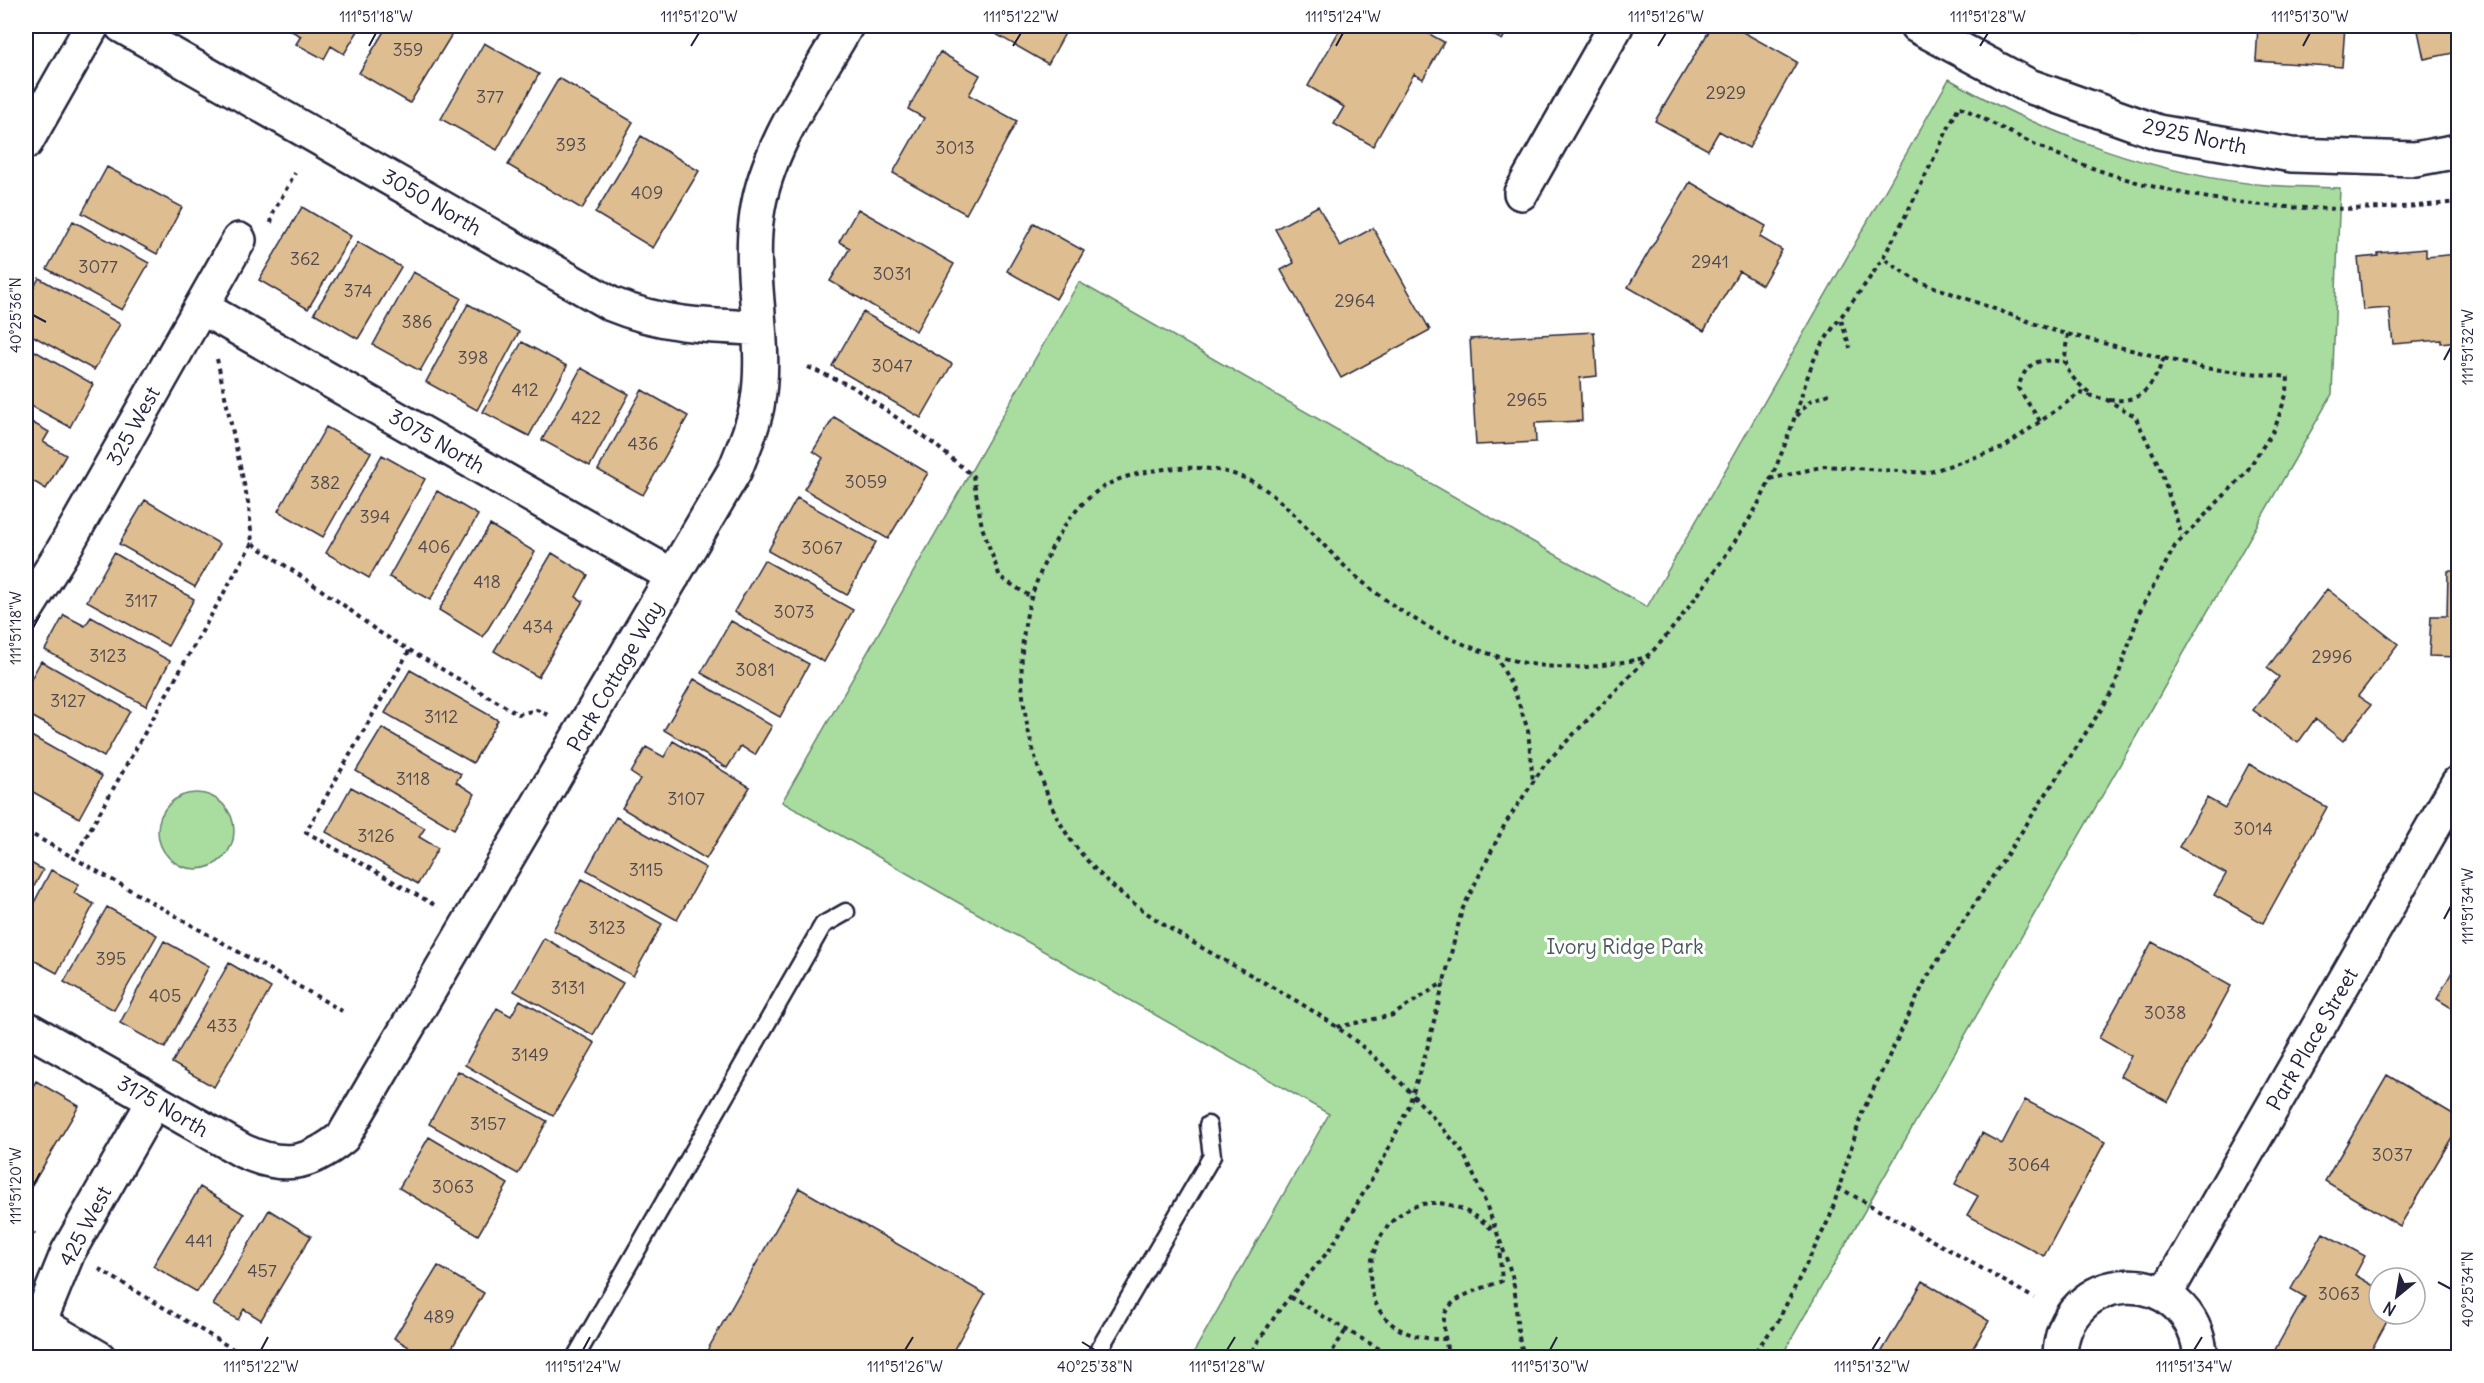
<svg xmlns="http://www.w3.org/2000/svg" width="2484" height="1383" viewBox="0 0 2484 1383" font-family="Delius,sans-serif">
<rect width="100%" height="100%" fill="#fff"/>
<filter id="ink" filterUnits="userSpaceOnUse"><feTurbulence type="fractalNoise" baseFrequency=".0167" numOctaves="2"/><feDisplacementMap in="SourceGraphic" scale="12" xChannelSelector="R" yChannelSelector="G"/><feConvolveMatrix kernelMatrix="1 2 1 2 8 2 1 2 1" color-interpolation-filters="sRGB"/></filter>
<g filter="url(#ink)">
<path fill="#a8dd9f" stroke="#65806d" stroke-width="1.5" d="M1949 79C2040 132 2161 177 2267 185 2291 187 2315 187 2340 188L2332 394 1781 1357H1191L1329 1114 782 802 1079 282 1647 607Z
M158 831a38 38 0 1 1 76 0a38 38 0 1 1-76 0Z"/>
<path fill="#debe91" stroke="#22223b" stroke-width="1.5" d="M282 26H361L344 54 331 46 324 59 296 44 301 36Z
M387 26H457L410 103 359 73Z
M982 26H1069L1048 64Z
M1342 26H1415L1444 42 1423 79 1414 74 1373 146 1334 124 1344 107 1308 86Z
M1477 26H1510L1502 40Z
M1712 26H1732L1797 62 1749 148 1719 131 1708 150 1655 121Z
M2100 26H2140L2136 37Z
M2258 26H2345L2342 67 2256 61Z
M2417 26H2458V52L2424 59Z
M484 43 539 74 497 150 441 119Z
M940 52 980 75 969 95 1017 121 966 214 893 173 924 118 908 109Z
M559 78 633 122 582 209 508 165Z
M641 136 699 171 653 248 595 213Z
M107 167 182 207 157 254 82 213Z
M1690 182 1766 226 1760 237 1782 250 1762 285 1739 271 1704 331 1628 287Z
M1318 206 1340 246 1373 228 1430 330 1341 378 1281 270 1294 263 1275 229Z
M302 207 351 236 308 309 259 280Z
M858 209 954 264 916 331 830 281 850 248 839 242Z
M73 221 149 263 122 310 47 269Z
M1034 223 1084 251 1056 299 1007 271Z
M358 242 401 267 358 339 314 313Z
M2426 249V257L2458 254V341L2441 343V340L2393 344 2389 308 2363 310 2358 258 2378 256V253Z
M413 272 461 298 420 371 373 345Z
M39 278 120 324 94 370 26 332V302Z
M468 304 519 332 477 410 426 382Z
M863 312 952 364 921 418 832 366Z
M1594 332 1597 376 1580 378 1582 421 1535 423 1536 442 1476 445 1470 339Z
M522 342 567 366 529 436 483 412Z
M26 346 93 384 70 427 26 403Z
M581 368 629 394 590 466 542 440Z
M642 390 688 416 643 495 598 470Z
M834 417 928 473 888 539 804 489 823 458 813 451Z
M26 419 49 432 43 442 66 455 46 489 26 477Z
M326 427 371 452 323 537 278 511Z
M382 455 425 479 369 578 326 553Z
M437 491 478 515 430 600 389 577Z
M797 498 876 542 847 595 768 551Z
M145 500 220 544 195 587 119 544Z
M490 525 535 552 483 637 439 610Z
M114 553 194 599 168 646 87 601Z
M552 553 588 575 576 597 583 601 538 677 494 651Z
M764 560 853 610 824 662 734 612Z
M2448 571H2458V657L2429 656 2431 616H2447Z
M2327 589 2398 644 2358 696 2371 705 2343 741 2315 719 2298 743 2253 710 2279 677 2267 668Z
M64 615 85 626 91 617 170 661 146 706 45 650Z
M731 621 809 664 780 717 701 673Z
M41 661 130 711 104 757 26 713V688Z
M410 670 498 720 473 763 385 713Z
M694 679 772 726 755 755 741 746 727 768 664 730Z
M382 728 461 774 456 782 475 794 454 829 356 771Z
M26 733 102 776 79 818 26 788Z
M673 741 750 787 706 859 622 808 640 779 631 773 646 747 664 757Z
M2249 764 2327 807 2263 923 2214 895 2226 874 2179 847 2207 798 2225 808Z
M351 787 425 828 419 837 438 848 418 884 326 832Z
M616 817 706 868 677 920 587 870Z
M26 860 43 870 26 901Z
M51 870 79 884 74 893 94 904 57 973 26 956V918Z
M582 879 662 924 633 976 553 930Z
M107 907 157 935 114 1010 64 982Z
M544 938 623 983 593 1035 514 991Z
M164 941 209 966 165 1048 120 1023Z
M2152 942 2231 986 2168 1102 2120 1076 2131 1056 2099 1038Z
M2458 961V1012L2437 999Z
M229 963 271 988 214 1087 172 1063Z
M520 1000 595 1043 553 1116 465 1065 497 1008 511 1016Z
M458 1071 547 1121 518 1174 429 1124Z
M2387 1075 2458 1117V1127L2400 1226 2325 1181Z
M36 1081 79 1106 28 1192 26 1191V1099Z
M2025 1100 2105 1142 2044 1256 1967 1215 1978 1196 1955 1184 1982 1133 2002 1144Z
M429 1137 508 1184 478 1235 399 1188Z
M200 1187 244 1214 197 1292 153 1266Z
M799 1188 985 1294 949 1358H703Z
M269 1210 311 1236 261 1320 244 1309 238 1320 213 1305Z
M2323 1233 2365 1256 2355 1275 2379 1289V1314H2391L2367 1358H2276L2272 1355 2305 1297 2291 1289Z
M438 1266 484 1293 446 1358H427L394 1338Z
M1923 1281 1989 1321 1967 1358H1878Z"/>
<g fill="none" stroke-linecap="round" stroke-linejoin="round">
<g stroke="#22223b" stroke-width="21">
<path id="lane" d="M575 1358 823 925 846 912
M1094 1358 1212 1156 1208 1125"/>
</g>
<g stroke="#22223b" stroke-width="38">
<path id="street" d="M122 26 611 304C662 325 705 326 759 328
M1917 26 2029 86 2158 132 2292 155 2415 159 2458 151
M1521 193 1616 26
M201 307 673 576
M26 610 64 549 239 240
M26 1028 243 1151C283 1169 309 1165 343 1137L735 470C743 449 753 428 757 406 769 342 747 278 757 214 766 148 813 84 846 26
M2165 1295 2458 783
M26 1355 68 1252 154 1101
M2060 1358C2060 1267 2192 1258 2201 1358"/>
</g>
<g stroke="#22223b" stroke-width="38">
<path id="secondary" d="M26 142 92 26
M26 1315 99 1358"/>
</g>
<path stroke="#22223b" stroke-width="4" stroke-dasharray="4.5 4.5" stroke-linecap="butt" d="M271 223 273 213 295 173
M1841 320 1850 348
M2068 334C2062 366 2065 374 2091 394
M217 359 249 507 252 543 342 604 377 631 518 714 537 710 548 715
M808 367 853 387 934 444 973 476 982 527 1000 577 1031 597
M2109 400C2143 403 2152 387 2164 358
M1797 416 1810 401 1829 394
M2040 421 2018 388C2026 361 2038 358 2064 362
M1770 479 1825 466 1927 473 2003 448 2080 393 2107 400 2135 416 2160 468 2182 536
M252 543 74 858 344 1012
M409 651 306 832 438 907
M1496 655 1516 695 1528 730 1533 782
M26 831 74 858
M1337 1027 1393 1015 1444 982
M1838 1187 2034 1298
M26 1229 35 1234
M99 1269 248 1358
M1290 1297 1395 1358
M1446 1339C1307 1343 1381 1128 1494 1231
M1247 1358 1280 1309 1331 1248 1383 1160 1408 1108 1427 1049 1462 910 1505 824 1545 764 1649 656
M1328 1358 1346 1330
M1448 1358C1447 1345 1443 1331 1444 1319 1445 1297 1485 1288 1502 1281L1499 1247
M1526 1358C1513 1333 1519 1303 1512 1276 1505 1252 1472 1163 1458 1146 1426 1109 1388 1065 1349 1036 1260 968 1137 933 1071 840 1053 815 1042 782 1034 753 1019 702 1016 640 1034 589 1051 543 1077 490 1129 476 1173 464 1227 462 1266 490 1297 513 1322 546 1351 572 1419 633 1518 681 1610 664 1621 662 1635 661 1645 657 1663 649 1745 529 1757 506 1774 475 1787 441 1798 407 1804 389 1809 368 1818 352 1837 317 1866 288 1885 254 1912 206 1935 155 1959 106 2003 129 2048 153 2095 169 2212 210 2337 216 2458 202
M1750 1358 1777 1323 1830 1217 1862 1113 1926 979 2113 691 2140 611 2175 546 2245 474 2275 428 2287 392 2288 377 2203 368 2055 331 1915 280 1883 258"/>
<use href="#lane" stroke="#fff" stroke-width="16"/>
<use href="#street" stroke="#fff" stroke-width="33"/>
<use href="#secondary" stroke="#fff" stroke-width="33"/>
</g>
</g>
<path fill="none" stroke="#22223b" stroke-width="2" d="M369 46 376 33M691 46 699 33M1013 46 1021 33M1336 46 1343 33M1658 46 1666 33M1980 46 1988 33M2303 46 2310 33M33 315 46 322M2444 360 2451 347M33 628 40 615M2444 919 2451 906M33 1186 40 1173M2438 1282 2451 1289M1082 1342 1095 1350M261 1350 268 1337M583 1350 590 1337M905 1350 913 1337M1227 1350 1235 1337M1550 1350 1557 1337M1872 1350 1880 1337M2194 1350 2202 1337"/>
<g text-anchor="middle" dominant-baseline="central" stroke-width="6" stroke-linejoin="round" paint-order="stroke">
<g font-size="18" fill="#514950">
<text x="408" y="49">359</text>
<text x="1726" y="92">2929</text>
<text x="490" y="96">377</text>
<text x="571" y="144">393</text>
<text x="955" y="147">3013</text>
<text x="647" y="192">409</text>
<text x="305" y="258">362</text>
<text x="1710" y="261">2941</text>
<text x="98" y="266">3077</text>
<text x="892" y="273">3031</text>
<text x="358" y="290">374</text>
<text x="1355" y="300">2964</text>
<text x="417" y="321">386</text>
<text x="473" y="357">398</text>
<text x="892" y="365">3047</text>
<text x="525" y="389">412</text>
<text x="1527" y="399">2965</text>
<text x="586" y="417">422</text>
<text x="643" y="443">436</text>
<text x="866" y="481">3059</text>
<text x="325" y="482">382</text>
<text x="375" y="516">394</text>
<text x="434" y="546">406</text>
<text x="822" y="547">3067</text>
<text x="487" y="581">418</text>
<text x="141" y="600">3117</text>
<text x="794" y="611">3073</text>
<text x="538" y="626">434</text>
<text x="108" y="655">3123</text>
<text x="2332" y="656">2996</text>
<text x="755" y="669">3081</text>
<text x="68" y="700">3127</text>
<text x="441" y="716">3112</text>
<text x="413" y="778">3118</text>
<text x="686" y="798">3107</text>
<text x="2253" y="828">3014</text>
<text x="376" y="835">3126</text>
<text x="646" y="869">3115</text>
<text x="607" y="927">3123</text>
<text x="111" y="958">395</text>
<text x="568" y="987">3131</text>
<text x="165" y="995">405</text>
<text x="2165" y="1012">3038</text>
<text x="222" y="1025">433</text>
<text x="530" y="1054">3149</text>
<text x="488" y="1123">3157</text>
<text x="2392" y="1154">3037</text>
<text x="2029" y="1164">3064</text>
<text x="453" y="1186">3063</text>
<text x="199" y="1240">441</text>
<text x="262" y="1270">457</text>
<text x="2339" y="1293">3063</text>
<text x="439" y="1316">489</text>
</g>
<g font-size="21" fill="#22223b" stroke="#fff">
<text transform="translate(2195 136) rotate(12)">2925 North</text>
<text transform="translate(432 202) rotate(30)">3050 North</text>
<text transform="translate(133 426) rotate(-61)">325 West</text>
<text transform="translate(437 441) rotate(30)">3075 North</text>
<text transform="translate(615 676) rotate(-60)">Park Cottage Way</text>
<text transform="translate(2312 1039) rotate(-60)">Park Place Street</text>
<text transform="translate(163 1106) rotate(30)">3175 North</text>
<text transform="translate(85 1226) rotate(-62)">425 West</text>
</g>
<g font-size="21" fill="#4a5a59" stroke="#fff">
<text x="1625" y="946">Ivory Ridge Park</text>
</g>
</g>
<rect width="2484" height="1383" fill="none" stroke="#fff" stroke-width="66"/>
<g transform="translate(2397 1296) rotate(210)"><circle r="28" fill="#ffffff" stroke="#a7a7b1" stroke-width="1.5"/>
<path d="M0-4.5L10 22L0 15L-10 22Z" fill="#22223b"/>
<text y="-9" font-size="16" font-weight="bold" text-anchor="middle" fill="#22223b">N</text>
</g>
<rect x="33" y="33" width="2418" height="1317" fill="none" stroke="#22223b" stroke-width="2"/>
<g font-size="15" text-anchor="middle" fill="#22223b">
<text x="376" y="22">111°51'18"W</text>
<text x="699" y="22">111°51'20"W</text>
<text x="1021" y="22">111°51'22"W</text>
<text x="1343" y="22">111°51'24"W</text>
<text x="1666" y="22">111°51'26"W</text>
<text x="1988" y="22">111°51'28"W</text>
<text x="2310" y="22">111°51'30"W</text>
<text transform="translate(16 315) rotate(-90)" y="5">40°25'36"N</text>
<text transform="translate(2468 347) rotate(-90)" y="5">111°51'32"W</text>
<text transform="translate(16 628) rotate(-90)" y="5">111°51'18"W</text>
<text transform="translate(2468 906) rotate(-90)" y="5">111°51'34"W</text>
<text transform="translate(16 1186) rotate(-90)" y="5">111°51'20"W</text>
<text transform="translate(2468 1289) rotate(-90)" y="5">40°25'34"N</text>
<text x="261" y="1372">111°51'22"W</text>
<text x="583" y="1372">111°51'24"W</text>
<text x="905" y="1372">111°51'26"W</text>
<text x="1095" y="1372">40°25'38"N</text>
<text x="1227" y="1372">111°51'28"W</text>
<text x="1550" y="1372">111°51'30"W</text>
<text x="1872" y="1372">111°51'32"W</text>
<text x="2194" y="1372">111°51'34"W</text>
</g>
</svg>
